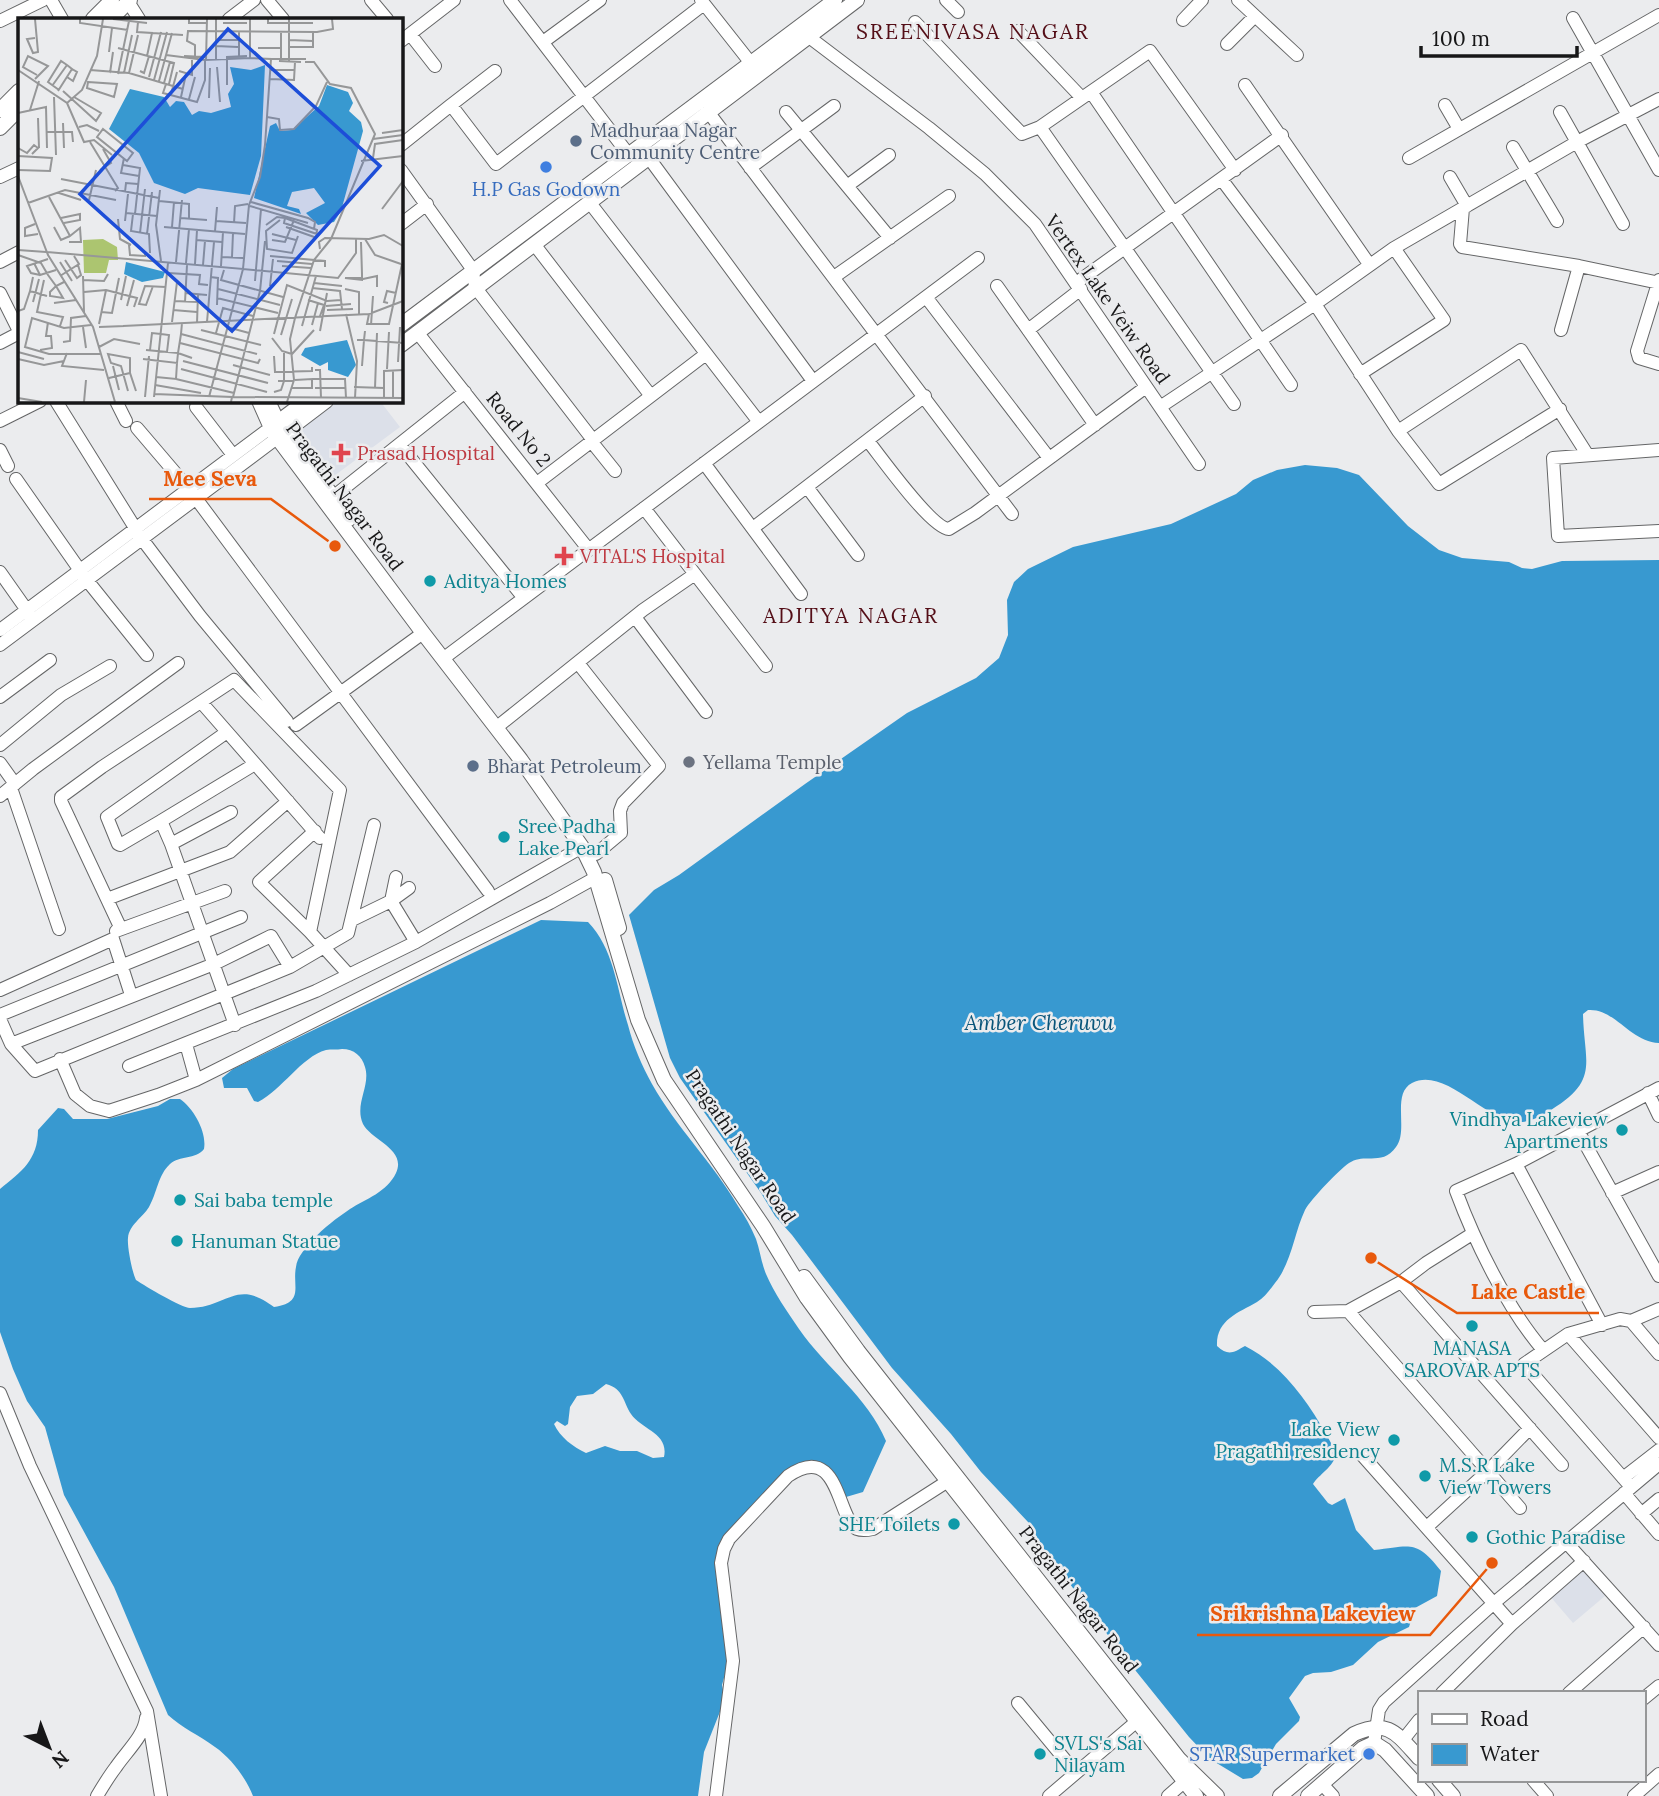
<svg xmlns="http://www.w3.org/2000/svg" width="1659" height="1796" viewBox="0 0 1659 1796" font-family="Lora,serif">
<rect width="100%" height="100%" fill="#ebecee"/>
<path fill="#dce0e9" d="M339 401H380L400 427 334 476 299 430Z
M1581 1567 1605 1596 1573 1623 1549 1595Z"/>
<path fill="#3899d0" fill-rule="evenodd" d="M1305 465 1337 468 1359 475 1408 526 1439 550 1462 558 1509 562 1522 568 1532 569 1562 561 1659 560V1043C1630 1042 1615 1008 1588 1010L1583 1014C1584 1063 1600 1080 1551 1110 1541 1116 1529 1123 1517 1122 1485 1120 1444 1066 1412 1083 1391 1094 1409 1130 1396 1147 1382 1167 1365 1152 1349 1163 1339 1170 1311 1199 1305 1210 1294 1233 1292 1262 1275 1283 1270 1290 1264 1298 1257 1302 1238 1313 1216 1320 1217 1346 1228 1356 1233 1353 1245 1346 1281 1364 1307 1400 1326 1434 1329 1440 1335 1448 1335 1454 1336 1465 1318 1475 1313 1484L1328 1503 1332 1505 1345 1498 1356 1530 1374 1550C1410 1547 1415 1538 1441 1571L1437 1596 1415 1608 1409 1627 1378 1642 1353 1665 1331 1672 1313 1673 1305 1676 1289 1698 1300 1717 1299 1721 1276 1744 1259 1773 1252 1778 1243 1779 1210 1759 1189 1737 1119 1650 1044 1549 1028 1522 981 1472 951 1434 892 1368 792 1235 775 1216 761 1193 680 1078 670 1058 629 915 654 890 679 875 805 784 907 713 976 678 999 658 1008 635 1007 600 1014 582 1028 569 1073 547 1171 524 1236 494 1253 480 1277 470Z
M541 920 588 922C615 950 617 991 628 1025 633 1045 642 1066 652 1084 676 1127 713 1163 738 1206 745 1216 751 1227 756 1239 760 1250 761 1262 766 1274 774 1293 787 1311 799 1329 826 1368 868 1397 886 1441L863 1492 846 1497 837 1482 797 1466 726 1537 725 1618 723 1631 729 1660 722 1685 725 1699 704 1752 698 1796H253C246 1778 231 1758 215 1747 199 1735 182 1728 168 1715L114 1587 64 1495 45 1427 27 1401 13 1369 0 1332V1189C21 1172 38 1160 38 1130L58 1108 64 1109 73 1119H107L158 1106 170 1099H180C194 1109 207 1132 204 1149 195 1160 180 1155 170 1164 158 1175 157 1193 149 1207 143 1217 129 1225 128 1238 127 1246 132 1272 136 1280 145 1286 182 1308 190 1308 227 1308 236 1278 274 1307 305 1303 292 1286 296 1267 297 1257 306 1247 313 1240 323 1228 337 1218 350 1209 366 1199 387 1192 396 1173 407 1149 371 1140 363 1124 354 1104 371 1086 365 1067 362 1056 354 1049 342 1049 337 1050 331 1049 326 1050 301 1057 282 1090 258 1102L254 1101 247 1088H224L222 1078 233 1069ZM606 1384C624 1389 623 1402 631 1414 642 1430 669 1433 664 1457L653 1458 637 1451H620L605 1446 586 1453C573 1447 560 1437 554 1424L557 1421 565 1426 568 1424 570 1407 577 1396 593 1394Z"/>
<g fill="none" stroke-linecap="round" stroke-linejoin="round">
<g stroke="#656667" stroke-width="14">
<path id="minor" d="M51 0 62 19
M127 0 139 19
M267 0 283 19
M371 0 387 19
M510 0 629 155
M701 0 750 62
M946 0 958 12
M1238 0 1297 55
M1573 18 1659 170
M229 19 254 0
M1183 20 1202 0
M0 21 43 0
M915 22 1022 134 1040 127 1150 51 1235 170
M1018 31 1082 98
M410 34 435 66
M809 37 929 128 985 174 1035 224 1199 464
M401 41 454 0
M543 42 600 0
M1227 44 1255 16
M1245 85 1369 264
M1091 92 1291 385
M451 105 495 71
M1445 105 1459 129
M786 112 890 238
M1560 112 1623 224
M709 113 1012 514
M1040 127 1234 404
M401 145 451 105 496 164 704 4
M1513 147 1557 221
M649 158 813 381
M1409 158 1659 15
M750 168 834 106
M401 170 473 270 475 287 593 440
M0 177 19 168
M1450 177 1467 206
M1222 180 1315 304 1398 431 1439 484 1560 409
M847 186 889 155
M590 203 759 422
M1463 208 1460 244 1462 247 1579 266 1659 283
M401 224 427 204
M534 244 651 396
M0 262 19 252
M834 277 949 196
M1659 280 1637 351 1639 358 1659 364
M1076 283 1282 135
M997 286 1095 425
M0 293 19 331
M926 297 1049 458
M1028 330 1081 289
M1561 330 1579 266
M417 332 589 550
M0 343 19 333
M1360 374 1444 320 1394 248
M56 401 142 539 200 616 287 721
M116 401 126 421
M269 401 279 422
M196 407 233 455
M1160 407 1315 304 1394 248 1577 142 1659 99
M0 421 40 401
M137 428 189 489 488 891
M1398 431 1521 350 1587 454
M591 441 615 471
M868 441C881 457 931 528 949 529L975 513 1146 387
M400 445 523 597
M0 450 8 466
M1659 450 1553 458 1558 536 1659 531
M704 463 801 594
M16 479 86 579 147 655
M537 483 706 354
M807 487 858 555
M333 497 465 392
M644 508 766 666
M753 528 925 396
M0 572 31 616
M635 617 706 712
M0 630 270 428 258 401
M0 645 277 438
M448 655 978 258
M578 663 659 766 623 803 620 811 621 833 596 854
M0 697 50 660
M201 702 320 838
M502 723 643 610 695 574
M296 725 423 633
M0 745 61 695 110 666
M0 763 15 784
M11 788 59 929
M0 796 33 769 178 663
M161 821 120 845 118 844 107 817 227 732
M315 831 259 882 310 932 349 975
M171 844 231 812
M107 899 230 852 288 801
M391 901 396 877
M391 901 409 888
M352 920 391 901 416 942
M121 929 61 801V797L102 767 234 680 340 790 310 932
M116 931 225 891
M0 990 113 939 131 995
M0 1015 241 917
M0 1019 11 1044 35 1071 290 967 348 933 374 825
M235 1025 171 844 161 821 255 764
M11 1044 214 964 271 936 290 967
M186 1044 196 1080
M60 1059 75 1094 90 1106 109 1111 158 1095 196 1080 550 903 595 878
M129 1066 316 991 416 942 582 847
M1648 1093 1659 1116
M1578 1131 1659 1276
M1516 1164 1602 1325
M1612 1193 1659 1172
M1401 1282 1562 1465
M1659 1309 1631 1321 1659 1354
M1348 1311 1520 1508
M1314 1312 1348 1311 1401 1282 1426 1263 1472 1234
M1568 1334 1659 1438
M1543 1350C1507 1308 1475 1242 1456 1191L1516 1164 1659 1088
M0 1393 30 1466 147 1711 161 1796
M1362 1455 1512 1624 1442 1693
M1623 1478 1659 1450
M1631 1487 1524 1364 1568 1334 1620 1319 1631 1321
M1624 1493 1659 1534
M1641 1514 1659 1499
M1428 1526 1488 1471 1530 1428
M1566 1542 1659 1645
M1512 1624 1584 1561
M1569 1693 1644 1627
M1643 1699 1659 1686
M1018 1703 1076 1773
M1403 1740 1419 1720
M1374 1743 1379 1710 1384 1702 1494 1603 1659 1464
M1533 1780 1547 1796
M1322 1784 1333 1796
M97 1796C103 1786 109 1776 116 1767 126 1752 144 1736 146 1718
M716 1796 733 1661 721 1563 724 1549 729 1539 788 1476C840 1440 837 1520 857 1529 862 1531 868 1530 873 1529L948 1481
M1049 1796 1136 1722
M1168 1796 1184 1782
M1634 1796 1659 1774"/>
</g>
<g stroke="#656667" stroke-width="16">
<path id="major" d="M93 19 112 0
M111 19 130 0
M0 110 19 91
M0 128 19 109
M401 325 835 0
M401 345 857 0
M306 401 270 428 423 633 521 760 582 847 594 872 638 1020 664 1080 763 1226 807 1298 850 1357 1196 1796
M279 422 349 519
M280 436 326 401
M605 880 619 928
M804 1277 858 1351 1179 1759 1217 1796
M1439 1780 1453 1796
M1280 1796 1354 1734C1388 1718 1397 1734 1419 1758
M1308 1796 1363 1748 1374 1743 1385 1750 1427 1796"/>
</g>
<use href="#minor" stroke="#fff" stroke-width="12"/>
<use href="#major" stroke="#fff" stroke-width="14"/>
</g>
<g fill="#5c6f8a" stroke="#ebecee" stroke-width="2.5">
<circle cx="576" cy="141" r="7"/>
<circle cx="473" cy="766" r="7"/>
</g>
<g fill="#3f7fe0" stroke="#ebecee" stroke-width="2.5">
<circle cx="546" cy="167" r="7"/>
<circle cx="1369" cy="1754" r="7"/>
</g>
<g fill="#e0444e" stroke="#ebecee" stroke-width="2.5">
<path d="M337.5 442.5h7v7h7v7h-7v7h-7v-7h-7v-7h7z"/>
<path d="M560.5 545.5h7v7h7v7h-7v7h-7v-7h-7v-7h7z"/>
</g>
<g fill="#0f9aa8" stroke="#ebecee" stroke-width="2.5">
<circle cx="430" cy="581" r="7"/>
<circle cx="504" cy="837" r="7"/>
<circle cx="1622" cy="1130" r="7"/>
<circle cx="180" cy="1200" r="7"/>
<circle cx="177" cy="1241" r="7"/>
<circle cx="1472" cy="1326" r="7"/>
<circle cx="1394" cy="1440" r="7"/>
<circle cx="1425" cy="1476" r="7"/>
<circle cx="954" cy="1524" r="7"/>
<circle cx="1472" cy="1537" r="7"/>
<circle cx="1040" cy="1754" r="7"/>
</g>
<circle fill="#6b7280" stroke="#ebecee" stroke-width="2.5" cx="689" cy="762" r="7"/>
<g text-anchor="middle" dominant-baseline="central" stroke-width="5" stroke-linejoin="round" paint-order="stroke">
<g font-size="19" fill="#4e5e75" stroke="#ebecee" text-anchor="start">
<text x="590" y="130">Madhuraa Nagar<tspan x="590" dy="22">Community Centre</tspan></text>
<text x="487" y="766">Bharat Petroleum</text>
</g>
<g font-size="19" fill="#366cbe" stroke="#ebecee">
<text x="546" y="189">H.P Gas Godown</text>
<text x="1355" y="1754" text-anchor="end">STAR Supermarket</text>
</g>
<g font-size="19" fill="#171718" stroke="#ebecee">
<text transform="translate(1108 299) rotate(55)">Vertex Lake Veiw Road</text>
<text transform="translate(519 429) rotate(51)">Road No 2</text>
<text transform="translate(345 496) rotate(53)">Pragathi Nagar Road</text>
<text transform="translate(741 1146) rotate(56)">Pragathi Nagar Road</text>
<text transform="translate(1079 1599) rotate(52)">Pragathi Nagar Road</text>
</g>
<g font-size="19" fill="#be3a42" stroke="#ebecee" text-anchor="start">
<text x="357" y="453">Prasad Hospital</text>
<text x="580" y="556">VITAL'S Hospital</text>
</g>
<g font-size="19" fill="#0d838f" stroke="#ebecee" text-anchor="start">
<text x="444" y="581">Aditya Homes</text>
<text x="518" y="826">Sree Padha<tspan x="518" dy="22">Lake Pearl</tspan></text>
<text x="1608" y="1119" text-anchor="end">Vindhya Lakeview<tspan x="1608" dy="22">Apartments</tspan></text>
<text x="194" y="1200">Sai baba temple</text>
<text x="191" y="1241">Hanuman Statue</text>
<text x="1472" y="1348" text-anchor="middle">MANASA<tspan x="1472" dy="22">SAROVAR APTS</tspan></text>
<text x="1380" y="1429" text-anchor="end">Lake View<tspan x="1380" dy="22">Pragathi residency</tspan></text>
<text x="1439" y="1465">M.S.R Lake<tspan x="1439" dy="22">View Towers</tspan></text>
<text x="940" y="1524" text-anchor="end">SHE Toilets</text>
<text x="1486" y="1537">Gothic Paradise</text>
<text x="1054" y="1743">SVLS's Sai<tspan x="1054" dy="22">Nilayam</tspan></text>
</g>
<g font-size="19" fill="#5b616d" stroke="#ebecee" text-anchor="start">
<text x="703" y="762">Yellama Temple</text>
</g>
<g font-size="21" letter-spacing="2" fill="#540e17" stroke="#ebecee">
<text x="973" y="31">SREENIVASA NAGAR</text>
<text x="851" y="615">ADITYA NAGAR</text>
</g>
<g font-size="21" font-style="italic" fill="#09557a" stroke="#ebecee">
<text x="1039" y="1022">Amber Cheruvu</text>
</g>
</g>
<g transform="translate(18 18)">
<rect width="385" height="385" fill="#ebecee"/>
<path d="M85 221 99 229 100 242H91L88 255H66L65 222Z" fill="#acc570"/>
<path d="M247 47 243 138 232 177 180 170 167 176 136 165 121 135 91 111 112 71 146 79 152 89 158 83 166 84 174 97 181 93 193 95 213 89 210 76 216 66 212 49 233 52ZM309 67 330 74 335 85 331 93 343 104 345 113 323 193 316 204 300 207 288 195 307 185 296 170 274 174 269 188 281 191 283 196 236 180 252 108 258 105 262 113 274 112 301 88ZM108 244 147 254 145 260 124 264 106 256ZM329 322 338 347 330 359 310 352V344L302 348 283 337 287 330Z" fill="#3899d0"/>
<path fill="none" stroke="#969798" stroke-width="2" d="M17 1 20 34 15 35 9 21 17 20M62 1V5L110 12M95 1 129 5M171 1V5H189M250 1V5H295M120 4 119 14 134 15 129 38M205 5H229M221 14V39M134 15 165 17M263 15V41M198 22H220M271 22 295 23M198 28 220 29M271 29H295V14M100 30 156 45 151 66M240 30H263M91 34 94 10M148 37 187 42 232 40M166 38 188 39M253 41H288M177 42V27L169 23 170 13 299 14 315 11 314 1M188 42 189 1M198 42V1M261 43 283 44M271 44V1M287 44H296L312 66 333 70 357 116 313 221M199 49 202 84M0 52 49 85 66 124 76 122 94 137M72 52 111 55 165 71M253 52H277M122 53 126 55 131 38M161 53 174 57V42M92 55 95 34M106 55 114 17M111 55 120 17M100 56 111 3M49 59 55 63 59 54 54 51M131 59 143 14M17 61 30 48 10 38 5 49 19 57M252 61 276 62 277 44M136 62 149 14M141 63 154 15M70 64 99 66 96 79 69 70ZM146 65 152 44M148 66 145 75 179 84 187 62V42M209 67V39L229 38M34 68 49 47M41 72 30 64 43 43 49 47M40 73 54 51 49 47M45 73 78 103 83 95 56 79M153 76 159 54M36 79 38 137M163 79 168 56M191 80 192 50M171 81 177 59M49 85 64 72 79 38 85 1M12 92 21 63M0 95 28 89 29 130M249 99 261 101 262 112 276 111 298 88 309 64M20 100 21 130M45 105 46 130M61 109 69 107 81 113M85 111 115 135 109 143 79 119ZM28 114H54L55 124M364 115 385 112M355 121 385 117M72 124 100 170 97 173M0 130 9 135 16 127 20 130 14 136M0 138 34 140 32 153 0 152M106 140 103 155 121 158M355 140 357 126 385 122M343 143 385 138M105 147 122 150 117 196M82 152 93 145 85 131M0 158 30 237 75 309 97 384M43 161 141 180M142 172 138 207 143 243M107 174 108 165 120 166M41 175 63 182M31 179 52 218 62 210 63 224H51M71 182 78 152M141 183 171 186V201M233 184 290 200 297 204 296 211M10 185 47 172 98 182M232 188 290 205M364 191 385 163M108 195 139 198M115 196 113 213 131 216 132 235M43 200 62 196V202L46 205M163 200 189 202M267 200 266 205 299 216M100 201 102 221 113 227M262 202 248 213 249 231 274 235 280 218M107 203 110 176M198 203 228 205M216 205 217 188 230 186M17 206 7 210V218L20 216M248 207 259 199 267 200 299 212 298 220M36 209 43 222 52 218M146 209 227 216M154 209 156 184M268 209 299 220M197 213 199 189M122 215 127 171M129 216 134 174M254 216 278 222M347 221 357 237 383 246M178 222 204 224M254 222 267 224 276 202M247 223 242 273 215 379 385 380M343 224 344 256V262L327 260H344M111 227 112 237 127 238V233M302 231 301 224 307 220 351 221 366 217 385 228M0 232 28 234M29 234 225 251 231 187 242 159 247 127 253 41 232 40V1M0 237 23 245 30 257 38 268 45 280 32 278V274L38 268 46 264M252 238 307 243V249M204 239 225 240M214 239 215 215M47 242 59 260 63 257 60 247M259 243 294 246M42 244 54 263M158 244 164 182M16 245 22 257 38 252M168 245 171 211M177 246 179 212M185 247 187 223M203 248 205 214M264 248 293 250M206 252 203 262 265 279M150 255 182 257 181 266 190 267M22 257 13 255 9 248 30 241M42 258 61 246 56 238M65 258 66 294M15 259 12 273 29 278M192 259 200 260 199 287M345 261 359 258V269M26 262 19 294 45 299 42 308M65 262 86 263 90 256M237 263 243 191M296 265 324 268M135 268 128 287 121 286 127 268 148 269M252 268 255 241M294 270 322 273 324 291M200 271 262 287M327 271 341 274V296M66 274 88 272 119 280 116 289M167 275 189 277M199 280 260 295M103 282 108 258M290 282 306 287 302 298M156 283 180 284M15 284 21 261M167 284 169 247M36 285 58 282M370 285 366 284 369 273 378 275M109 288 116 262M308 288 333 286M155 292 179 294M309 292 335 291M0 293 6 291 12 273M83 294 94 295 101 260M328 296 339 343 337 380M351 296 349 306H371L384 246M154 304 159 264M189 304 196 224M164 305 163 316 239 336M179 305 180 276M81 306 88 272M73 307 46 310 14 300 7 329 31 336H82M294 307 300 285M353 307 355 278M105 308 351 296 385 283M284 308 298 258M65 309 68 330M81 309 107 308M209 309 231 315M183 312 243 327M302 313 309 275M347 313 346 322 385 325M198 315 205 290 235 298M143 316 151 317 149 334M163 316 160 335 174 340M256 316 269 267 309 283 323 282M263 317 274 281M254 320 264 333 274 336 296 312M339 322H346L344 348M45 324 52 323 53 300 68 298M162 325 240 345 242 341M81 329 96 321 122 326M22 332 34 330 33 318H28L30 304M132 332 134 315 143 316M0 334 26 341M49 335 44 348 86 352M266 335V363H276M256 338 257 354 294 353V349M0 341 26 347 46 343M125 341 159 345 160 335 128 332M165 343 250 365M380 344 382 309M215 347 252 357M95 348 101 372M163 351 249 374M369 351 371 314M297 352H302L303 380M375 353V380M138 359 158 361 159 345M91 360 112 355 118 373M158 361 216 375M295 361H327L328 380M137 367 183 375M336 369 366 370M273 370H294V361L277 362M297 370H328M357 370 359 315M110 373 103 348 93 345 90 336 112 340V355M256 374 263 372 266 363H260M136 376 214 379 213 384M127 379 131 338M136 379 150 245M191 379 225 251 320 260 338 235V220M0 380 24 384M366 380V353L385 352M66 384 68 362M269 384 276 362 272 321 277 300 296 242 313 221"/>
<path fill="#1d4ed8" fill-opacity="0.15" stroke="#1d4ed8" stroke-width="3.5" d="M210 11 362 148 214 313 62 176Z"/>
<rect width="385" height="385" fill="none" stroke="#171718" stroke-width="3.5"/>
</g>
<path fill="none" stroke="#e8590c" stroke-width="2.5" d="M335 546L271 499H149M1371 1258L1457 1313H1599M1492 1563L1430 1635H1197"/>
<g fill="#e8590c" stroke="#ebecee" stroke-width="2.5">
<circle cx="335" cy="546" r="7"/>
<circle cx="1371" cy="1258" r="7"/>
<circle cx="1492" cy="1563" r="7"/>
</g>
<g font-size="21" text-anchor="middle" font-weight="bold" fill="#e8590c" stroke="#ebecee" stroke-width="5" stroke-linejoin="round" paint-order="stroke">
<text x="210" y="486">Mee Seva</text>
<text x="1528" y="1299">Lake Castle</text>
<text x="1313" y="1621">Srikrishna Lakeview</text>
</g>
<rect x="1418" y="1691" width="228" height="91" fill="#ebecee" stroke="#969798" stroke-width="2"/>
<rect x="1432" y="1714" width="35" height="10" fill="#ffffff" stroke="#969798" stroke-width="2"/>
<text x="1480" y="1726" font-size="21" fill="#171718">Road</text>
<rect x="1432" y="1744" width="35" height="21" fill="#3899d0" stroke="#969798" stroke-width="2"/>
<text x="1480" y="1761" font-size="21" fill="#171718">Water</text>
<g transform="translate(49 1747) rotate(138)" stroke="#ebecee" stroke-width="5" paint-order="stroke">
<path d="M0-5L12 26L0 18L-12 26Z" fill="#171718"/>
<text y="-10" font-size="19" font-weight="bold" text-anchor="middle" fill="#171718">N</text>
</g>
<path d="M1421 46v10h156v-10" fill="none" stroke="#171718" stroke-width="3.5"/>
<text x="1432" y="46" font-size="21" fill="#171718" stroke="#ebecee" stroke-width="5" paint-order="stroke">100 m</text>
</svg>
